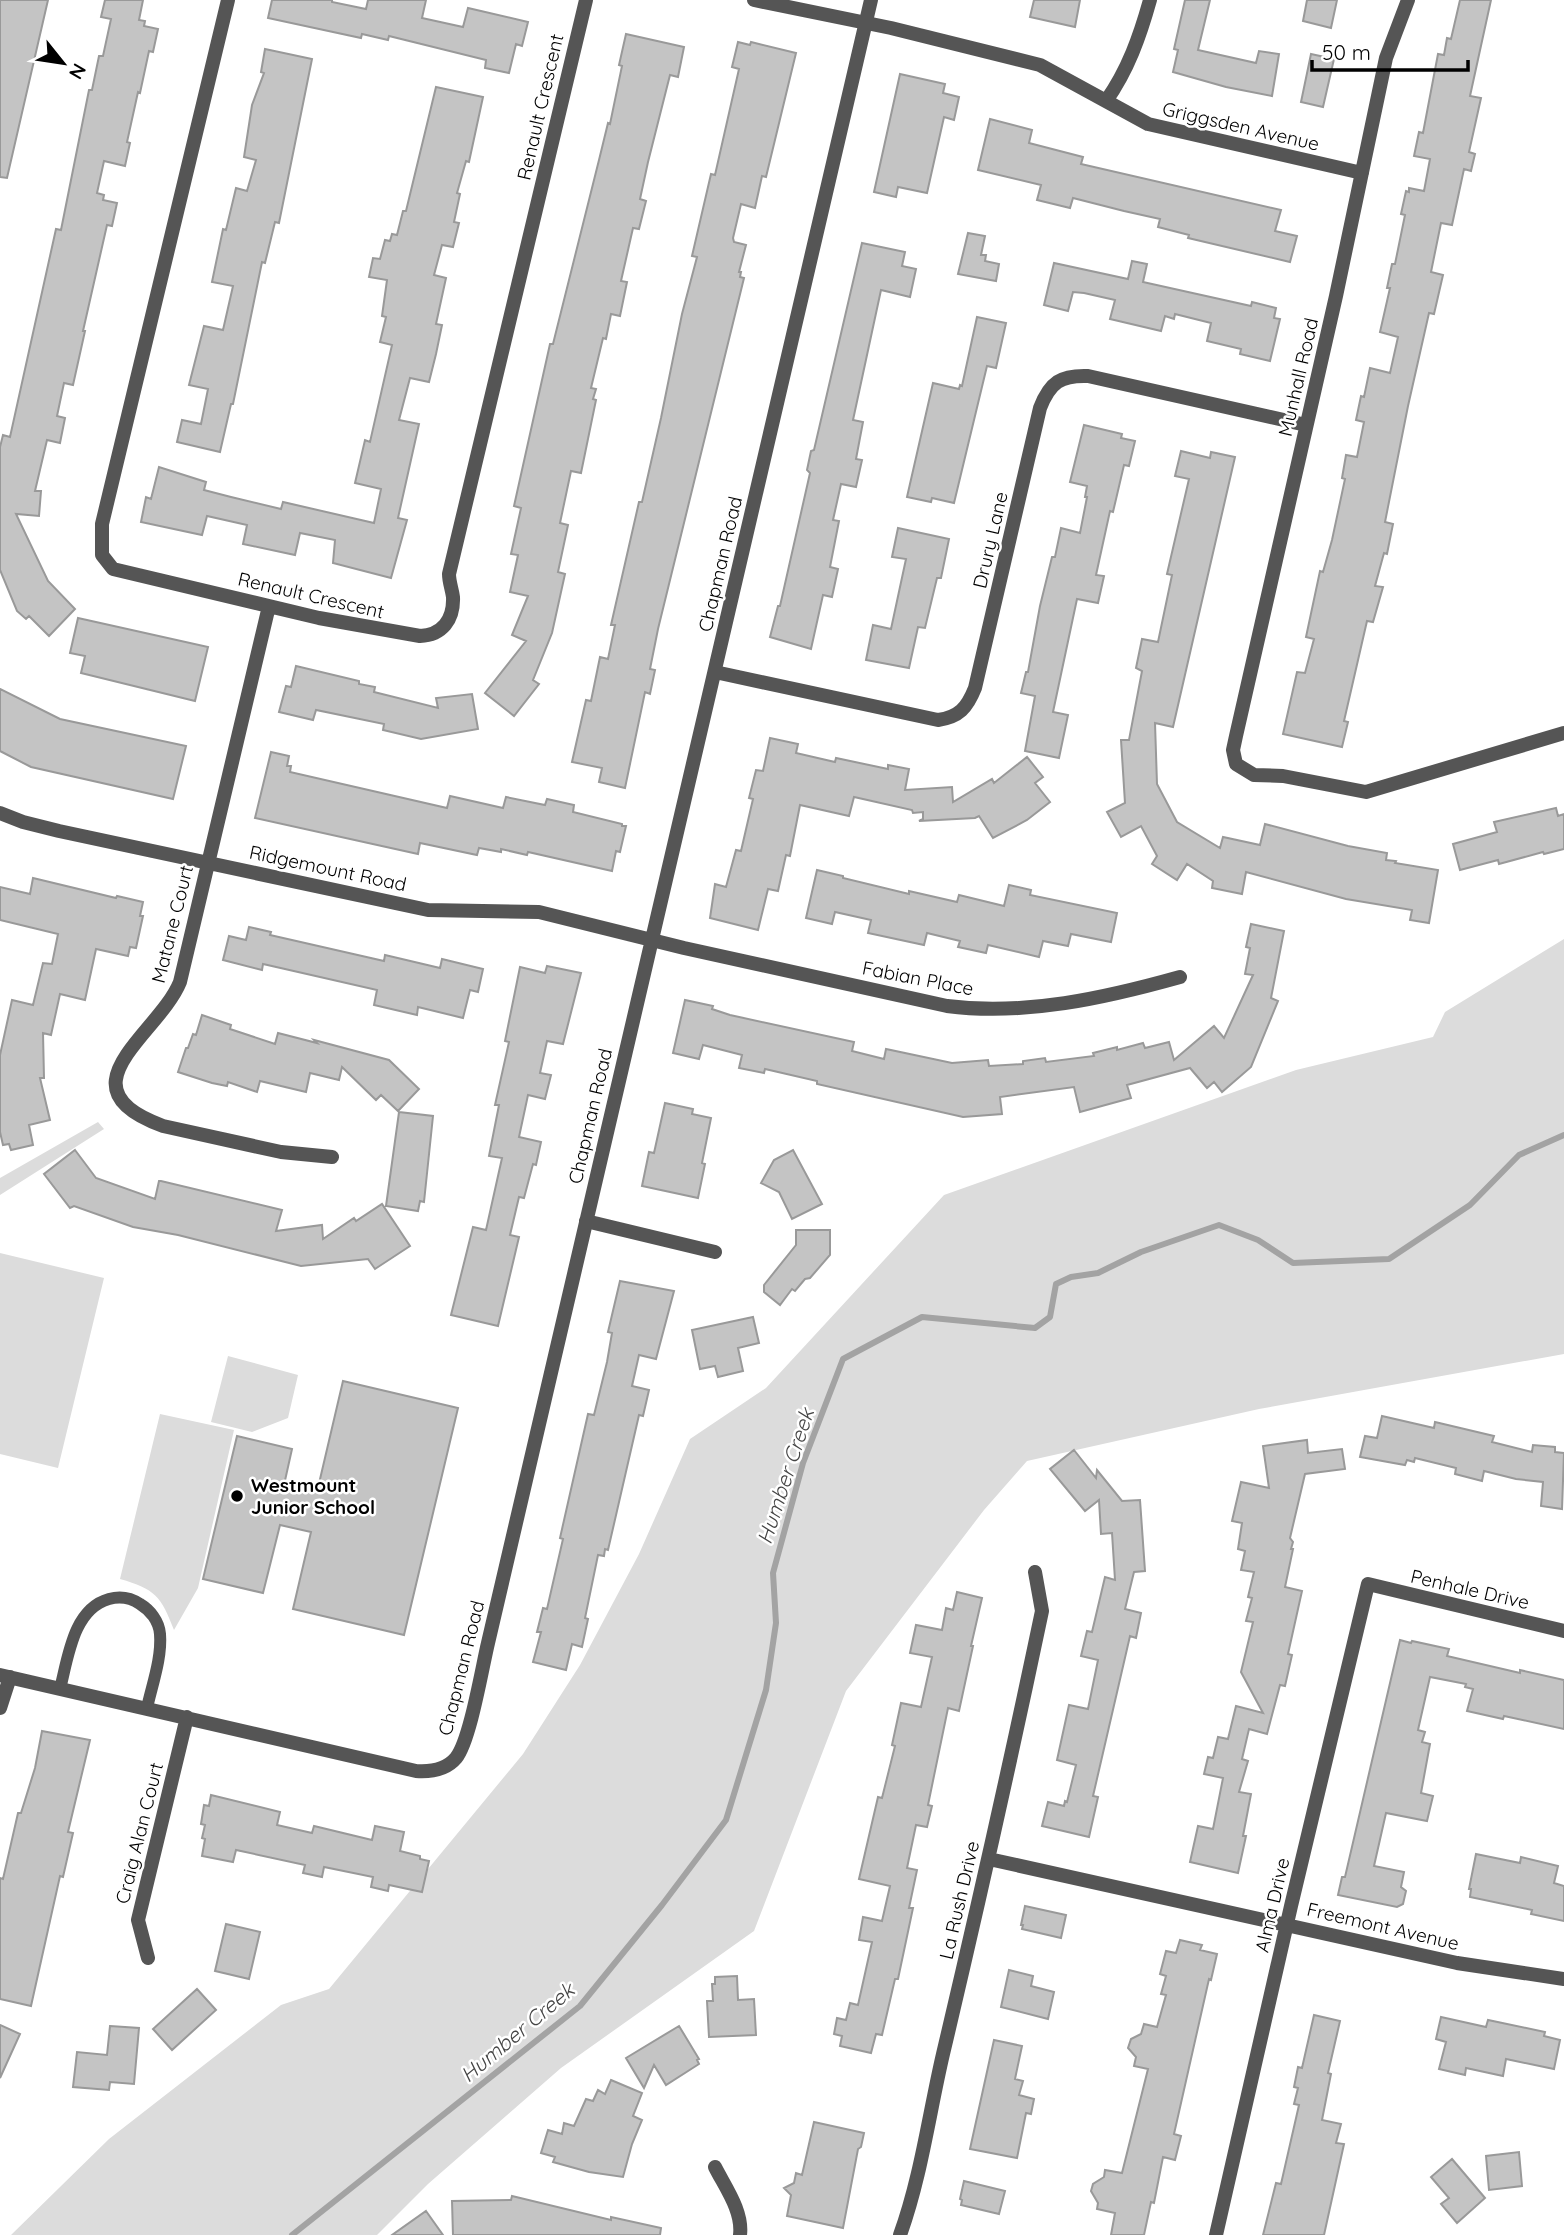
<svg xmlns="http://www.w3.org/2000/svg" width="1564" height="2235" viewBox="0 0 1564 2235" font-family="Quicksand,sans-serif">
<rect width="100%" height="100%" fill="#fff"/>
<path fill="#dcdcdc" d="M1564 939V1354L1259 1409 1027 1461 984 1510 846 1691 754 1931 561 2068 428 2184 377 2235H11L109 2139 281 2005 329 1989 523 1754 580 1665 639 1554 690 1439 766 1388 944 1195 1296 1070 1433 1037 1445 1012Z
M98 1122 104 1129 0 1195V1178Z
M0 1253 104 1278 58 1468 0 1454Z
M228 1356 298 1375 288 1418 252 1432 211 1422Z
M160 1414 234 1430 198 1588 174 1630C161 1596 155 1589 120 1579Z"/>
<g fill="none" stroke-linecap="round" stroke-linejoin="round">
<path stroke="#a3a3a3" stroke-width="6" d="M292 2235 580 2006 662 1905 726 1820 766 1690 776 1623 773 1573 803 1463 843 1359 922 1317 1035 1328 1050 1317 1056 1284 1071 1277 1098 1273 1141 1252 1219 1225 1258 1240 1293 1263 1389 1259 1470 1205 1519 1155 1564 1135"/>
</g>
<path fill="#c4c4c4" stroke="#999" stroke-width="2" d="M0 0H48L7 178 0 177Z
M105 0H143L139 20 145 21 144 26 158 29 153 52 149 51 140 93 138 92 127 142 130 143 125 166 104 161 97 193 104 195 103 200 117 203 112 226 107 225 83 331H85L73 385 64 383 57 416 65 418 60 443 47 440 35 491H41L39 516 16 514 48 581 75 609 49 636 29 616 26 619 17 611 0 570V447L3 435 10 437 56 229 61 230 89 90H92L99 56H103L111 19 101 17Z
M272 0H332V2L366 9 368 0H426L422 18 463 27 468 8 528 22 522 46 516 44 509 73 485 68 486 60 389 36 388 40 362 34 361 38 268 18Z
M1034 0H1080L1075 27 1030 17Z
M1185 0H1210L1198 50 1256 63 1259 51 1279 54 1272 96 1226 87 1173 72 1178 50 1174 49Z
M1307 0H1337L1331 28 1303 21Z
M1460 0H1491L1470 96 1481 98 1469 152 1475 154 1471 171 1464 169 1452 225 1441 223 1431 272 1443 275 1434 314 1429 313 1408 406 1385 522 1393 524 1387 554 1384 553 1375 586 1383 587 1373 622 1367 621 1344 721 1348 722 1342 747 1283 734 1297 672 1305 673 1314 639 1306 637 1320 571 1323 572 1332 540 1345 479 1342 478 1346 455 1357 457 1364 422 1356 420 1361 396 1364 397 1370 368 1390 373 1398 337 1380 332 1390 288H1387L1392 264H1395L1405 215 1401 214 1406 191 1409 192V188L1424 191 1430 159 1414 156 1419 132 1423 133 1438 54 1444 55 1447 38 1451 39Z
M626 34 684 47 678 77 670 75 648 162 640 199 646 201 639 229 633 228 621 281 627 282 620 316 611 314 606 339 603 338 591 388 596 389 593 399 596 400 581 473 571 471 560 523 568 525 558 572 565 574 552 633 533 680 539 684 514 716 485 693 526 641 512 635 528 596 510 592 518 555 511 554 521 508 514 506 550 344H553L599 160 608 123 610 124 622 66 619 65Z
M738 42 750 45 751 42 796 53 766 177 762 176 755 208 741 204 733 238 734 242 746 245 739 272H741L740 277 744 278 658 629 650 669 655 670 650 694 645 692 625 788 599 782 602 768 572 762 586 700 591 701 600 657 608 659 615 625H611L639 502H642L661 418 682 314 697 257 692 256 711 174 715 175 739 69 732 67Z
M265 49 312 59 279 223 275 222 265 263 262 262 233 404H231L220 452 177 442 182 420 201 424 208 389 189 385 204 326 223 330 233 286 212 282 223 229 226 230 236 188 247 191 256 160 244 157 252 105 264 73 261 72Z
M1311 54 1334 59 1323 107 1301 102Z
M900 74 945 84 943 93 959 97 954 120 944 117 927 193 898 187 896 197 874 192Z
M436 87 483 97 469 162 466 161 457 193 460 194 454 222 459 223 453 247 442 245 434 275 446 278 436 324 442 325 436 354 429 382 410 378 399 420 419 424 398 518 407 520 391 578 333 563 335 540 300 533 295 555 243 544 247 525 207 516 202 535 141 522 146 497 151 499 159 467 206 482 204 490 231 497 281 509 283 502 374 523 381 489 355 483 365 440 370 442 392 345 380 342 386 317 382 316 387 280 369 277 373 258 380 259 385 240 390 241 392 234 397 235 403 211H406Z
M990 119 1032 130 1029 143 1083 157 1081 164 1281 210 1275 231 1297 236 1290 262 1188 238 1189 235 1158 227 1160 219 1124 211 1073 198 1070 208 1037 200 1041 185 978 170Z
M968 233 985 236 981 255H986L985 261 999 264 996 281 958 274Z
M862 243 905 252 902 266 916 269 910 297 881 290 853 420 863 422 856 459 862 460 856 487 841 484 833 520 839 521 830 567 838 569 832 597 823 595 811 649 770 637 778 606H780L810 473 807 470 811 451 814 450Z
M1132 261 1147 264 1143 282 1251 306 1252 302 1276 308 1274 318 1280 319 1270 361 1240 354 1241 349 1207 341 1211 323 1175 314 1174 319 1165 316 1161 331 1110 319 1115 300 1084 293 1073 292 1068 311 1044 305 1054 263 1128 279Z
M977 317 1006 323 996 368 987 366 954 503 932 498 931 502 907 497 933 383 959 389 960 385 962 386Z
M1084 425 1122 434 1121 438 1135 441 1129 466 1124 465 1113 512 1110 511 1096 575 1104 576 1098 603 1077 599 1053 712 1068 715 1059 758 1025 751 1035 696 1021 693 1026 672H1028L1040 606 1052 557H1055L1061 528 1080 533 1087 497H1085L1087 486 1070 482Z
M1181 451 1210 458 1211 452 1235 457 1173 727 1155 723 1157 784 1177 822 1220 848 1223 837 1260 845 1265 824 1348 846 1387 853 1386 860 1396 861 1395 863 1438 870 1429 923 1410 920 1412 910 1346 899 1246 872 1242 894 1212 888 1213 881 1187 864 1177 880 1152 864 1157 856 1141 826 1121 837 1107 812 1125 803 1121 740H1129L1142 671 1136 668 1142 639 1158 642 1172 575 1167 574 1189 479 1175 476Z
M898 528 949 539 941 578H937L925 628 918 627 909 668 866 660 873 625 891 629 906 559 892 557Z
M78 618 208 647 195 701 81 673 85 656 70 653Z
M296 666 359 681V684L375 687 374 692 438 708 436 698 472 694 478 729 421 739 383 730 384 724 316 710 313 720 279 712 286 686 291 687Z
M0 689 60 719 186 746 173 799 31 767 0 751Z
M770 738 798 744 796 753 835 762 836 758 888 769V765L909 769 905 790 952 787 953 802 992 779 994 783 1027 757 1043 777 1035 783 1050 802 1027 820 993 838 979 816 975 818 919 821 923 819V812L913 813 912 810 854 797 849 816 800 805 790 856 786 855 778 891 768 889 758 930 710 918 715 884 726 887 736 850 741 851 753 799 749 798 756 770 763 771Z
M271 752 289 756 287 766H291L290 772 447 808 450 796 503 808 506 797 545 805 547 799 574 805 573 812 622 824V826H626L620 852 616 851 612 871 528 852 527 855 501 849V852L479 848 477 855 420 843 418 854 255 818Z
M1556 808 1558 816 1564 814V849L1544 854 1543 852 1499 864 1498 860 1460 870 1453 844 1497 832 1494 822Z
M817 870 843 876V878L909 894V891L957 902 959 895 1004 906 1009 885 1031 890 1030 895 1117 913 1111 942 1071 934 1068 946 1043 941 1039 957 988 945 986 953 958 947 960 941 927 933 924 945 868 933 871 920 835 912 832 924 806 918Z
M33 878 116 898 117 896 143 902 140 916H143L136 948 130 947 128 956 96 949 85 1000 60 994 51 1035 43 1033 44 1078H40L50 1120 29 1125 33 1145 11 1150 9 1144 3 1145 0 1132V1055L12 1000 33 1005 43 963 52 964 58 934 0 920V887L30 894Z
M1251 924 1284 931 1271 998 1278 1001 1251 1067 1222 1092 1214 1082 1207 1088 1190 1068 1127 1085 1131 1098 1080 1112 1074 1087 1000 1097 1002 1114 963 1117 817 1084V1081L765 1069 764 1073 739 1068 742 1055 703 1045 699 1059 673 1053 685 1000 713 1006 712 1009 730 1015 854 1042 852 1051 884 1059 886 1049 952 1063 988 1060 989 1066 1023 1064V1061L1045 1058 1046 1062 1094 1056 1093 1053 1117 1047V1050L1143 1043 1145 1048 1169 1042 1174 1060 1214 1026 1224 1038 1253 975 1245 974 1250 948 1246 947Z
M249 927 271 932 270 935 384 961 385 955 440 968 442 959 483 969 478 992 470 990 463 1018 418 1007 417 1015 374 1005 377 990 263 964 262 970 223 960 229 936 246 940Z
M547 966 581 973 563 1044 547 1041 540 1073 551 1075 545 1099 528 1095 519 1137 541 1142 536 1165 533 1164 524 1198 519 1197 510 1235 519 1237 498 1326 451 1315 473 1227 486 1230 502 1158 489 1156 499 1105H495L509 1042 505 1041 520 967 545 973Z
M202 1015 231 1025 230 1029 275 1044 278 1033 317 1043 314 1040 389 1060 419 1089 398 1111 381 1095 376 1100 342 1067 339 1080 310 1073 306 1092 260 1081 257 1092 228 1082 227 1086 212 1083 178 1072 186 1048H188L193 1034 196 1035Z
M665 1103 693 1109 692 1114 711 1118 702 1163 705 1164 698 1198 642 1186 649 1152 654 1153Z
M399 1112 433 1116 424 1202 420 1201 418 1211 386 1206Z
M75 1150 96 1178 155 1199 159 1181H161L282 1210 276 1231 322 1225 323 1239 354 1218 356 1221 382 1204 410 1246 375 1269 368 1259 301 1266 178 1235 133 1227 74 1206 70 1208 44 1174Z
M793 1150 822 1204 792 1219 779 1192 761 1183 774 1160Z
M796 1230H830V1255L810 1278 805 1279 795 1291 792 1289 780 1305 764 1292V1285L796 1245Z
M620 1281 674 1291 656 1359 639 1355 632 1386 649 1390 643 1416 639 1415 608 1550 605 1549 604 1556 598 1555 585 1618 588 1619 582 1647 572 1644 566 1670 533 1662 541 1632H537L543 1608 547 1609 563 1539 560 1538 588 1414 594 1415 607 1362 612 1333 608 1332Z
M753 1317 759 1343 738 1348 743 1371 718 1377 715 1366 700 1369 692 1330Z
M343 1381 458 1408 404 1635 293 1609 311 1532 280 1525 263 1593 203 1579 237 1436 292 1449 284 1485 317 1492Z
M1382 1416 1434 1428 1435 1422 1494 1436 1492 1442 1532 1452 1533 1445 1555 1447V1452L1564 1453 1562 1509 1541 1506 1543 1482 1516 1479 1484 1471 1482 1481 1455 1474 1456 1468 1415 1458 1414 1462 1407 1460 1405 1465 1360 1457 1365 1436 1377 1438Z
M1307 1440 1308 1453 1342 1449 1345 1469 1305 1474 1290 1538 1293 1542 1291 1549H1293L1285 1587 1302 1591 1288 1654 1292 1655 1285 1686 1280 1685 1267 1734 1249 1729 1242 1759 1248 1761 1239 1792 1251 1794 1243 1836H1246L1238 1873 1190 1862 1198 1826 1213 1829 1223 1778 1204 1774 1208 1757 1213 1758 1218 1737 1228 1739 1236 1706 1263 1713 1241 1672 1253 1622 1246 1621 1252 1598 1248 1597 1254 1572 1241 1570 1245 1551 1238 1549 1242 1523 1232 1521 1241 1482 1269 1488 1263 1446Z
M1074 1450 1096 1478 1097 1470 1122 1501 1140 1500 1145 1571 1134 1572 1125 1609 1141 1613 1136 1638 1130 1636 1118 1688 1093 1796 1098 1797 1089 1837 1042 1826 1048 1802 1064 1806 1065 1801 1067 1802 1076 1765 1057 1760 1069 1705 1088 1709 1098 1660 1081 1656 1087 1631 1092 1632 1105 1577 1115 1580 1112 1533 1101 1534 1099 1500 1085 1511 1050 1469Z
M957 1592 982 1598 971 1646H973L959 1711 948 1708 928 1805 932 1806 927 1827 916 1825 907 1868 917 1870 909 1908H913L898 1979H895L882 2035 876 2034 871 2053 840 2046 842 2036 834 2034 837 2018 846 2020 850 2003 858 2005 872 1942 859 1940 863 1917 882 1921 890 1886 859 1879 878 1797 882 1798 895 1746 892 1745 901 1703 921 1707 932 1657 910 1653 916 1625 942 1630 946 1608 953 1610Z
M1400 1640 1411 1643 1412 1641 1449 1649 1447 1656 1520 1673V1670L1564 1680V1729L1504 1716 1503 1719 1467 1711 1473 1689 1465 1687 1466 1684 1430 1677 1418 1730 1425 1732 1422 1742 1430 1744 1421 1793 1433 1796 1427 1821 1386 1813 1374 1866 1404 1872 1401 1887 1406 1891 1403 1904 1397 1907 1338 1895 1342 1877H1345Z
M42 1731 90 1740 68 1832 73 1833 63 1877 60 1876 31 2006 0 1999V1878L3 1879 18 1813H21L35 1768Z
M211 1795 280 1812 277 1825 312 1833 314 1826 372 1840 375 1826 404 1832 400 1851 420 1856V1859L429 1861 422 1892 389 1885 388 1891 371 1887 373 1877 324 1867 322 1877 303 1873 305 1865 236 1850 233 1862 202 1856 205 1839 202 1838 205 1825 201 1824 204 1805 209 1806Z
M1476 1854 1520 1863 1521 1857 1558 1866 1554 1883 1564 1886V1921L1531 1914 1532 1910 1470 1897 1471 1889H1469Z
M1025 1906 1066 1915 1061 1938 1022 1929 1023 1925H1021Z
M226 1924 260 1932 249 1979 215 1971Z
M1180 1940 1202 1945 1200 1950 1217 1954 1211 1980 1209 1979 1174 2134 1181 2136 1175 2160 1163 2157 1154 2203 1151 2202 1144 2235H1111L1115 2213 1097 2209 1098 2203 1091 2191 1093 2184 1104 2177 1105 2170 1122 2173 1148 2069 1134 2066 1136 2057 1128 2048 1131 2039 1141 2034 1144 2024 1157 2027 1166 1995 1161 1994 1166 1976 1160 1974 1166 1951 1176 1953Z
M1009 1970 1033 1976 1031 1986 1054 1992 1048 2019 1001 2007Z
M737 1976 738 2000 754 1999 756 2035 709 2037 707 2001H713L712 1984H715V1977Z
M197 1989 216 2010 172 2050 153 2029Z
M1314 2015 1340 2021 1328 2073 1331 2074 1322 2120 1341 2124 1336 2143 1344 2144 1324 2235H1263L1276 2183 1281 2184 1299 2105 1294 2104 1298 2088 1294 2087 1298 2067 1302 2068Z
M1441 2017 1486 2027 1488 2020 1545 2032 1544 2036 1560 2040 1554 2069 1506 2059 1503 2076 1466 2068 1465 2075 1439 2069 1446 2042 1436 2039Z
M0 2025 20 2034 0 2078Z
M110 2026 139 2028 134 2084 110 2082 109 2090 73 2087 77 2052 107 2055Z
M679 2026 699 2059 697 2060 699 2064 666 2085 654 2065 644 2088 626 2058Z
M994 2040 1022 2046 1015 2079 1023 2081 1019 2095 1034 2099 1031 2114 1026 2113 1017 2158 970 2149Z
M611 2080 642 2093 633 2116 642 2120 632 2144 623 2177 589 2172 553 2162 555 2157 541 2153 548 2130 562 2134 564 2123 574 2126 586 2099 593 2101 598 2090 605 2094Z
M814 2122 864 2133 861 2147 858 2149 843 2228 787 2216 791 2195 784 2188 794 2183 796 2173 802 2175Z
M1519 2152 1522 2186 1489 2190 1486 2156Z
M1452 2159 1485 2198 1457 2223 1441 2204 1449 2198 1431 2177Z
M964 2181 1005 2191 999 2214 961 2205 962 2200 960 2199Z
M512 2196 611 2220V2217L661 2228 660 2235H453L452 2201 511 2200Z
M426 2211 443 2235H392Z"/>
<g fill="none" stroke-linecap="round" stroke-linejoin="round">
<path stroke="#555" stroke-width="12" d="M60 1689C68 1658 73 1609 109 1599 120 1596 131 1598 140 1604 150 1610 159 1621 160 1634 162 1658 152 1685 147 1708"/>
<path stroke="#555" stroke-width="14" d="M228 0 102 524V555L113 569 319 618 420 636C442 635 454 620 453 597 452 589 449 582 449 574L586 0
M754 0 891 28 1040 65 1148 124 1362 173
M1408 0 1386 58 1336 296 1236 736 1233 750 1236 764 1254 775 1283 776 1366 792 1564 733
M1106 101C1128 70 1140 36 1150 0
M269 606 180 982C159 1034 57 1088 163 1126L281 1152 332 1157
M715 672 938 720C959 717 967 708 975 688L1040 408C1050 382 1061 375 1088 376L1306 425
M0 813 23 822 59 831 428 910 539 912 684 948 947 1006C1025 1016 1105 998 1180 977
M586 1221 715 1252
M0 1675 416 1771C431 1772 446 1770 456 1758 470 1741 482 1668 488 1643L871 0
M0 1708 10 1677
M989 1859 1457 1963 1564 1979
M148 1958 138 1920 187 1717
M715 2167C725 2187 743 2211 740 2235
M900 2235C921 2177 929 2114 943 2054 978 1906 1011 1759 1042 1611L1035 1572
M1216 2235 1291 1906 1368 1584 1564 1631"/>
</g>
<circle fill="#000" stroke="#fff" stroke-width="2.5" cx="237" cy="1496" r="7"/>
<g text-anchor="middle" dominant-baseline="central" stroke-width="5" stroke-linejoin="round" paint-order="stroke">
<g font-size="19" fill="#000" stroke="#fff">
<text transform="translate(540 107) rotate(-77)">Renault Crescent</text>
<text transform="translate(1241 126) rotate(13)">Griggsden Avenue</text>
<text transform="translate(1298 377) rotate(-77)">Munhall Road</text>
<text transform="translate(990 540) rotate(-77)">Drury Lane</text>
<text transform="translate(720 564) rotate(-77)">Chapman Road</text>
<text transform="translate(311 595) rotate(13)">Renault Crescent</text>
<text transform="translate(328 868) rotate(12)">Ridgemount Road</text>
<text transform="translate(172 924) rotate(-76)">Matane Court</text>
<text transform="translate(918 978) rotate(11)">Fabian Place</text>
<text transform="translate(590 1116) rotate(-77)">Chapman Road</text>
<text transform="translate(1470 1589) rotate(13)">Penhale Drive</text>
<text transform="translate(461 1668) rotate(-76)">Chapman Road</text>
<text transform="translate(139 1833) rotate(-76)">Craig Alan Court</text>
<text transform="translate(959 1900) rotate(-77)">La Rush Drive</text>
<text transform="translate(1272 1905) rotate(-77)">Alma Drive</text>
<text transform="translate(1383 1926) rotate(13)">Freemont Avenue</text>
</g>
<g font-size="19" font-weight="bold" fill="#000" stroke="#fff" text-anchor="start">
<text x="251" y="1485">Westmount<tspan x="251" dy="22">Junior School</tspan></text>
</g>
<g font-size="21" font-style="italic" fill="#444" stroke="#fff">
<text transform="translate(785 1476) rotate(-72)">Humber Creek</text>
<text transform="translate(517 2032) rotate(-40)">Humber Creek</text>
</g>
</g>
<g transform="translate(63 63) rotate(120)" stroke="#ffffff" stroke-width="5" paint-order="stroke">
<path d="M0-5L12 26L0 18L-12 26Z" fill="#000000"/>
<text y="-10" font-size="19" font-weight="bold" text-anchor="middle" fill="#000000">N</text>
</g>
<path d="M1312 60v10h156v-10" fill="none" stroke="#000000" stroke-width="3.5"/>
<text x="1322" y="60" font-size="21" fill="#000000" stroke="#ffffff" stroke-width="5" paint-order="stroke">50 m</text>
</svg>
